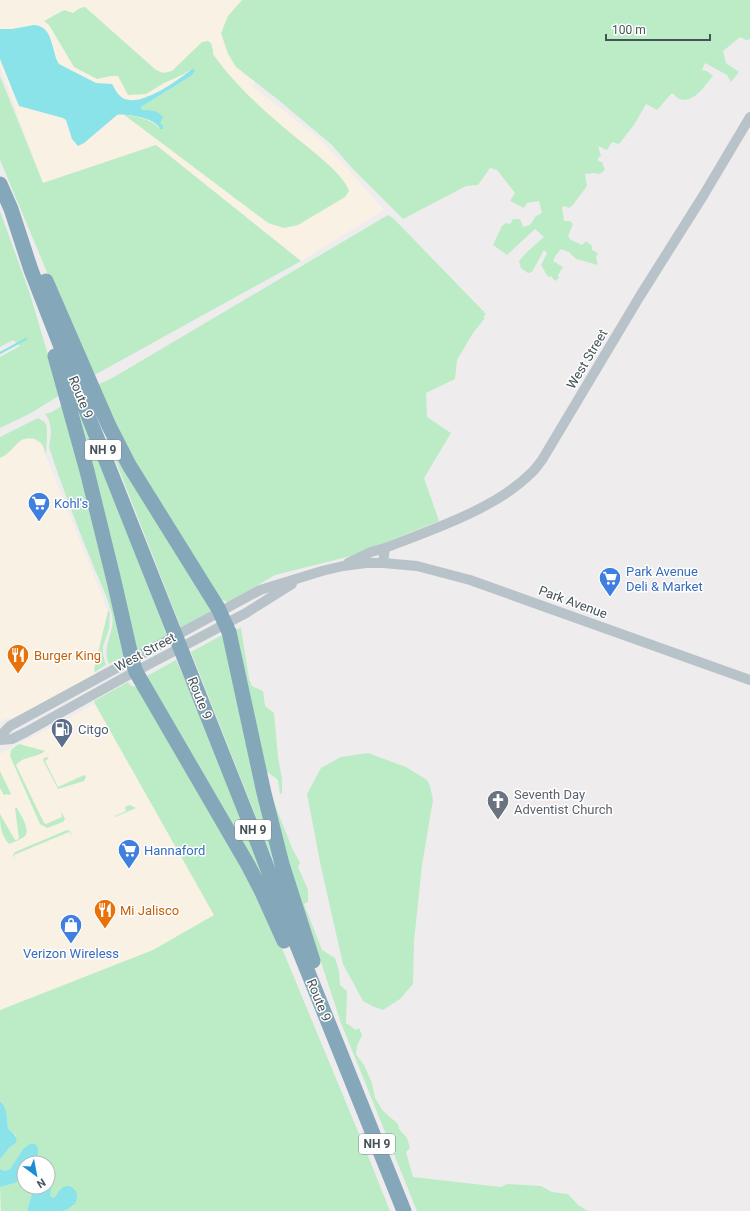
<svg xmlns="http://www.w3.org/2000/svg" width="750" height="1211" viewBox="0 0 750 1211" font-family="Roboto,sans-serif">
<rect width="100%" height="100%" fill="#efeced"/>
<path fill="#faf1e5" d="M0 0H328L252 86 320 139 338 158 384 210 301 261 156 145 43 183 0 67Z
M26 438 32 439 41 444 108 611 94 670 97 675 13 718 5 719 0 722V458L6 455 20 441Z
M95 704 215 915 153 950 0 1023V754Z"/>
<path fill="#bbecc6" d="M242 0H750V39L746 40 740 37 723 51 726 63 739 72 731 82 727 75 705 63 702 70 707 71 713 76C705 85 694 104 679 99 677 98 674 94 672 93L657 110 646 104 634 125 619 144 612 142 607 150 598 146 601 156 598 158V161L602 162 605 170 600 174 594 173 585 174 587 186 572 206 568 208 566 206 562 207 564 221H570L573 224 568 236 571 240 582 245 586 241 592 246V250L598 253 596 257 598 265 576 259 569 252 561 249 556 255 553 261 563 267 558 275 559 278 555 281 551 276 548 277 541 265 547 253 544 250 532 272 528 273 521 268 519 261 528 251 544 237 535 229 507 255 493 245 502 226 506 223 510 224 513 219H520L523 227 530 225 536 216 542 213 539 201 527 203 524 208 510 201 515 193 497 170 490 168 478 185 466 186 403 219 352 168 332 145 276 98 236 67 228 54 221 33 228 16Z
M85 7 156 70 163 73 172 71 202 42 208 41 211 43 213 50V54C234 84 260 107 288 131 304 145 343 172 349 191L345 197 298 225 284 228 268 223 123 114C136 117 151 118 160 129V123L152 110H142L141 107 191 76 193 68 182 75 164 83 146 94 128 95 118 76H111L97 79 74 67 49 25 44 21 64 10 73 13 80 8Z
M0 76 43 183 156 145 301 261 91 377 0 160Z
M0 211 29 291 60 395 31 413 0 428V357L20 346 13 340 0 347Z
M388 215 394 219 486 314 483 317 485 318 473 333 457 360 455 379 426 393 427 417 451 433 424 478 439 521 351 556 275 575 229 602 221 600 138 473 95 386 114 377Z
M90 395 216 608 181 628Z
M75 396 167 636 137 652 107 537Z
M63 405 69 421 124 657 109 664C100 644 118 631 111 611 107 595 99 580 93 565 77 526 62 487 49 447 51 436 53 423 45 414L52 412Z
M38 418C41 420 44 421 46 424 48 428 46 449 46 455 45 451 44 446 41 443 36 437 26 437 20 441 13 447 9 454 0 458V437Z
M108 611 110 612 109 629 103 646V655L106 665 95 672 94 670Z
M241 628 249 679 252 686 263 691 265 706 274 713 278 757 282 779V793L280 794 278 780 265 770 234 630Z
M226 633 278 873 191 652Z
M176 660 187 684 273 900 145 677Z
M128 682 131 686 138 687 259 893 364 1146 390 1211H62L74 1206 62 1189 54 1198 49 1196 52 1181 48 1178V1163H35L39 1151 23 1149 10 1169 5 1171 0 1169V1159L10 1147 16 1143V1135L8 1129C7 1119 8 1108 0 1101V1010L153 950 214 915 95 704 94 701Z
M19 744 45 751C37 758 23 756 16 765L44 823 46 824 62 817 61 811 65 819 63 822 47 828 40 824 10 756 11 750Z
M368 753 406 767 427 780 430 786 433 800 422 865 414 941 413 984 400 999 383 1010 372 1006 363 1001 343 964 321 867 307 794 321 768 341 757Z
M47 757 49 758 45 761 58 787 84 775 86 777 84 781 58 789 43 760 44 758Z
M0 771 11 794 10 795 7 794 4 795 0 788Z
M269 790 292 848 300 863 298 867 308 890V902L304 904 322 950 335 958 339 971 340 985 347 991 346 1023 356 1030 359 1028 362 1035 357 1046 356 1054 364 1065 372 1083 375 1098 383 1111 398 1124 399 1129 407 1138 410 1148 406 1152 413 1177 501 1187 507 1184 541 1186 552 1192 568 1194 578 1205 588 1211H417L341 1023 285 852Z
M130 805 136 808 115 817V816L126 811 125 807Z
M15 808H17C20 814 32 831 24 837 20 840 13 842 9 844 1 835 0 826 0 814L15 840 19 839Z
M67 830 70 831 72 836 69 832 14 855 15 860 13 855 15 852Z
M24 1176V1187H34L27 1211H1L0 1187 14 1183Z"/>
<path fill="#89e3e8" d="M34 25C54 26 51 52 59 64L96 83 112 84C114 87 116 92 119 95 135 113 180 79 193 68L195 71 191 76 141 107 142 110C151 110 157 110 163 117L160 123 163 126V129H160C159 127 158 125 156 124 149 118 126 113 117 115L84 143 78 146 72 139 66 120 63 118 19 106 0 59V29H12Z
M0 1101C8 1108 7 1119 8 1129 13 1133 18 1136 16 1143L10 1147 0 1159Z
M30 1144H35C41 1150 38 1155 35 1163H24V1176L15 1183 0 1187V1169L5 1171 10 1169 23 1149Z
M48 1178 52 1181 50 1196 54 1198C57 1195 59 1190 62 1188 75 1179 88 1205 62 1211 52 1211 38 1211 27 1211L34 1187H48Z"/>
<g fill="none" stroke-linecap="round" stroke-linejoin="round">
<path stroke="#89e3e8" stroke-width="2" d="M0 353 26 339"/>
<path stroke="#b8c3c9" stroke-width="10" d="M348 563 371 552 385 548
M383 563 385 548C431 530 495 509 530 474 535 470 538 465 542 460L640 296 703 196 750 117
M0 736 10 726 260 590 322 571 343 566 366 563H383L417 566 470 580 750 680
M0 740 12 739 26 732 125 677 246 613 292 584"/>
<path stroke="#85a7ba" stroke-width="15" d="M0 184 11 209 31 270 72 375 257 841 289 925 404 1211
M46 281 109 426 129 465 218 608 229 632 264 793 282 864 313 961
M55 356 87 471 114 581 132 660 136 672 248 865 261 890 284 941"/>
</g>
<defs>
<g id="supermarket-pin" transform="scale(1.15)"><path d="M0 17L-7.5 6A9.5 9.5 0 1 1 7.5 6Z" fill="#3f7fe0" stroke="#fff"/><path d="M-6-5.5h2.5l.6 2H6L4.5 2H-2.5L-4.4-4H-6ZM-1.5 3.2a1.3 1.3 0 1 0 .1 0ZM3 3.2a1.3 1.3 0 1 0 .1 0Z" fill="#fff"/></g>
<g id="restaurant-pin" transform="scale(1.15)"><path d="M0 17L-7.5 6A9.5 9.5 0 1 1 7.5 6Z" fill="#e8710a" stroke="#fff"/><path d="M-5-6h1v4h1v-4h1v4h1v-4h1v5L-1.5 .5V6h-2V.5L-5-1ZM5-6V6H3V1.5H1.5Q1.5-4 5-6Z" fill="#fff"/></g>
<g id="fuel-pin" transform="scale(1.15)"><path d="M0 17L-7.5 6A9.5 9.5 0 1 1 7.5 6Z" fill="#5c6f8a" stroke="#fff"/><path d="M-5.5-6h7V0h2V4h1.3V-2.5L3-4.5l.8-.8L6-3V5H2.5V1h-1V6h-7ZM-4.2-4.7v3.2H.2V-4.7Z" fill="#fff"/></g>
<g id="church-pin" transform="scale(1.15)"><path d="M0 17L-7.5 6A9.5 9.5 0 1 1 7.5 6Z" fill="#6b7280" stroke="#fff"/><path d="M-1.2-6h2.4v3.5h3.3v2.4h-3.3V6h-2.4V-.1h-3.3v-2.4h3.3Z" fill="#fff"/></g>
<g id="shop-pin" transform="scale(1.15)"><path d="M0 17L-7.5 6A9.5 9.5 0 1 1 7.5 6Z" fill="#3f7fe0" stroke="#fff"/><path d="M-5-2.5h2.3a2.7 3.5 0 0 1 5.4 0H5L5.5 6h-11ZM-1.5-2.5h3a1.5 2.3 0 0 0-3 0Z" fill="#fff"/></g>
</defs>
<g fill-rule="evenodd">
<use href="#supermarket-pin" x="39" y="503"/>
<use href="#supermarket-pin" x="610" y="578"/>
<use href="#restaurant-pin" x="18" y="655"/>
<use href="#fuel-pin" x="62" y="729"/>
<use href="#church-pin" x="498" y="801"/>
<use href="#supermarket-pin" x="129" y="850"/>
<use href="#restaurant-pin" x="105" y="910"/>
<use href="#shop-pin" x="71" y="925"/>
</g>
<g text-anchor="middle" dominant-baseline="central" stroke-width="3" stroke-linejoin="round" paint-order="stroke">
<g fill="#fff" stroke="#7d878b" stroke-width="1">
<rect x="85" y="440" width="36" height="20" rx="3"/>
<rect x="235" y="820" width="36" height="20" rx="3"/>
<rect x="359" y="1134" width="36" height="20" rx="3"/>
</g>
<g font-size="12" font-weight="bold" fill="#455359">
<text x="103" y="450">NH 9</text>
<text x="253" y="830">NH 9</text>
<text x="377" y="1144">NH 9</text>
</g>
<g font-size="13" fill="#455359" stroke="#fff">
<text transform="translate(587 359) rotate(-59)">West Street</text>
<text transform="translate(81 397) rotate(68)">Route 9</text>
<text transform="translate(573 602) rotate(20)">Park Avenue</text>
<text transform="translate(145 652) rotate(-28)">West Street</text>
<text transform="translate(200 698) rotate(68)">Route 9</text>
<text transform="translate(319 1000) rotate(68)">Route 9</text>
</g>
<g font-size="13" fill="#366cbe" stroke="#fff" text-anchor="start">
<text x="54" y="503">Kohl's</text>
<text x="626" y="571">Park Avenue<tspan x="626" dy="15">Deli &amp; Market</tspan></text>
<text x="144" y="850">Hannaford</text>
<text x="71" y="953" text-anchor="middle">Verizon Wireless</text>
</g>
<g font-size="13" fill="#c56008" stroke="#fff" text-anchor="start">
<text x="34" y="655">Burger King</text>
<text x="120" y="910">Mi Jalisco</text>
</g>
<g font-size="13" fill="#4e5e75" stroke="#fff" text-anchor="start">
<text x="78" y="729">Citgo</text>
</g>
<g font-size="13" fill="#5b616d" stroke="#fff" text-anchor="start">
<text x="514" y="794">Seventh Day<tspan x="514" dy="15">Adventist Church</tspan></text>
</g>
</g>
<g transform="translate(36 1175) rotate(148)"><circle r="19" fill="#ffffff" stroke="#b5babd"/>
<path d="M0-3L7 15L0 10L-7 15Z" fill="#1f8dd6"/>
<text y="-6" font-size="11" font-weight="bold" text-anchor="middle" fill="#455359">N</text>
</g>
<path d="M606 34v6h104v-6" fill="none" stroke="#455359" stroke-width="2"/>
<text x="612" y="34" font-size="12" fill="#455359" stroke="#ffffff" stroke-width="3" paint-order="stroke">100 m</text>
</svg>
